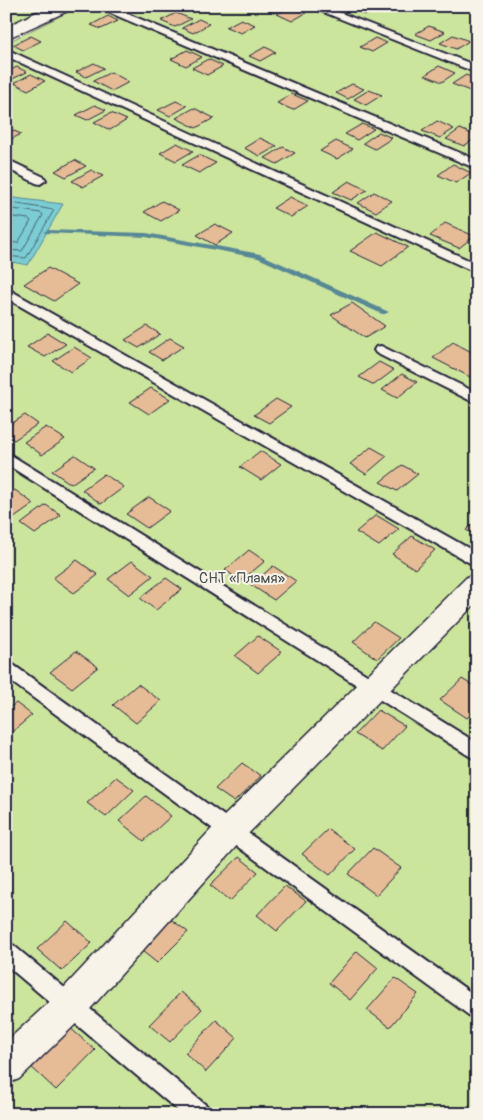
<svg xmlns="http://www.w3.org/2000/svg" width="483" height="1120" viewBox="0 0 483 1120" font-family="Pangolin,sans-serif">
<rect width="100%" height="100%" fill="#f7f3e8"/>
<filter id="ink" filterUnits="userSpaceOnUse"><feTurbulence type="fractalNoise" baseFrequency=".02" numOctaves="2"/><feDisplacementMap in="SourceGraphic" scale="10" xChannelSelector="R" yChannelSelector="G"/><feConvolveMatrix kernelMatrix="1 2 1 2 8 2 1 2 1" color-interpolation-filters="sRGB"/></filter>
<g filter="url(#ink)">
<path fill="#cce59c" stroke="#77846c" d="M6 6H46L6 27Z
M80 6H477V1114H6V43Z"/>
<path fill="#7bccd3" stroke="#578896" d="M6 197 63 204 28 265 6 261Z"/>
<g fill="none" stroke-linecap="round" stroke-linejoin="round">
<path stroke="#466678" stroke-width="1" d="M6 202 54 210 26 258 6 256
M6 208 41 213 43 215 22 251 6 250
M6 216 29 219 31 221 18 243 6 242"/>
<path fill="#578896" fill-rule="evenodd" d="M47 230 146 233 260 254 389 312 385 314H382L258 258 146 237 45 233 44 232Z"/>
</g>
<path fill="#e5bc95" stroke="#22223b" d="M260 6H286L274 13Z
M363 6H380L381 7 366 15 355 11Z
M291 7 306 13 292 21 277 14Z
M176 13 191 19 175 27 161 21Z
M108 16 118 21 101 29 91 25Z
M199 19 209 24 193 33 182 28Z
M241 19 255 25 241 33 226 27Z
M429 26 445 32 431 40 415 34Z
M453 35 469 41 456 49 440 43Z
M31 36 41 41 23 50 13 45Z
M375 38 387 43 372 52 360 47Z
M265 47 276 52 260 61 249 56Z
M187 50 202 57 186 66 171 59Z
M208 59 223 66 207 75 192 68Z
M94 63 104 68 86 77 76 72Z
M439 66 455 73 442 82 425 75Z
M17 67 27 72 8 81 6 80V72Z
M111 72 129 82 112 91 93 81Z
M31 74 45 81 28 90 14 83Z
M466 75 477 80V87L470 91 452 84Z
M352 84 364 89 348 99 336 93Z
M369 90 382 95 366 105 354 99Z
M292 94 308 101 293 110 277 103Z
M176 101 187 106 170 116 158 110Z
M95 105 106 110 87 120 76 115Z
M194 108 214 118 196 128 176 118Z
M111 113 127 120 110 130 94 122Z
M437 121 454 129 440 138 422 131Z
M362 124 374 129 357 140 345 134Z
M10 129 21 134 6 142V131Z
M460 129 477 136V137L464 146 446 139Z
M379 132 392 138 375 149 363 143Z
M260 138 277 146 260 156 244 148Z
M336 141 353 149 337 159 320 151Z
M177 143 193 151 176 161 160 153Z
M283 147 295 153 277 164 265 158Z
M199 155 216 163 199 173 182 165Z
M75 160 86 166 66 177 55 171Z
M453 164 471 173 456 183 438 175Z
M91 170 103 176 83 187 72 181Z
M349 181 367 190 351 200 333 192Z
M374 192 392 201 376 212 358 203Z
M290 197 308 206 291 217 273 208Z
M162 201 179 210 161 221 144 212Z
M445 223 474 236 459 248 430 236Z
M215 224 233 233 215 245 197 235Z
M377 232 408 247 382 266 350 251Z
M48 268 78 284 54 301 24 284Z
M352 303 385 326 365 338 331 315Z
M147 326 160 334 139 348 125 340Z
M48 333 66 344 45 357 27 347Z
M170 338 184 346 162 360 149 352Z
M453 342 477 355 476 380 433 358Z
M74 347 92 358 71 372 53 361Z
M379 362 394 370 374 385 359 377Z
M402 374 417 382 397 398 382 390Z
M151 388 170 399 149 414 130 402Z
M276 399 291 407 269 423 254 415Z
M25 415 38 424 14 440 6 435V427Z
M46 427 65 439 42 455 24 442Z
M371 447 387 456 366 474 350 464Z
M260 451 281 464 261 480 240 467Z
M75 455 94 468 71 484 52 471Z
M402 465 418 474 397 491 380 482Z
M104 474 124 487 101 504 82 490Z
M15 490 34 504 10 521 6 518V496Z
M149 497 170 511 147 528 126 514Z
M46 505 61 515 35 534 21 524Z
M376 515 399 529 379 546 356 532Z
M477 520V536L466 530Z
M412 536 435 550 415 569 392 554Z
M249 550 265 561 241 581 225 570Z
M77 560 98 575 74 593 53 578Z
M132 561 153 576 129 595 108 579Z
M273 566 296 581 274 600 251 585Z
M166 578 182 589 156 610 140 598Z
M374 622 399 638 377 659 353 642Z
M258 636 282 652 258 673 235 656Z
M76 651 98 667 72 688 50 672Z
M462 679 477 688V708L467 718 440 700Z
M138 684 161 701 136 723 113 705Z
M16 703 32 715 6 737V710Z
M378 710 405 726 382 751 355 734Z
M242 763 261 776 234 802 215 789Z
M116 777 134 790 106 817 87 803Z
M146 796 171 816 144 841 119 821Z
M328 829 355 849 330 875 302 854Z
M373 848 401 868 376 895 348 874Z
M239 857 258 872 230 901 210 885Z
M285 886 306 901 277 931 257 915Z
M168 917 188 932 157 963 137 947Z
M67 921 92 943 62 971 37 949Z
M357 951 378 968 350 1000 329 983Z
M395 978 418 994 390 1027 367 1010Z
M181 992 202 1009 170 1042 149 1025Z
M216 1020 237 1038 206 1072 185 1053Z
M67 1025 95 1050 56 1090 28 1064Z"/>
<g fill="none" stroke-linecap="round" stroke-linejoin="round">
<g stroke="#22223b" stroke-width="4">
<path id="lane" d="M94 6H109L477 160V169Z
M308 6H323L477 66V73Z
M6 49 477 264V273L6 56Z
M6 159 44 177 46 180 40 184 36 183 6 168Z
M6 288 477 553V567L6 298Z
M381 346 477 393V404L376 353 374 350 376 347Z
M6 452 477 743V759L471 757 6 464Z
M6 662 12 664 477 997V1019L470 1016 6 678Z
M6 943 13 945 207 1106 210 1114H182L6 965Z"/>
</g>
<g stroke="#22223b" stroke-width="3">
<path id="street" d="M49 6H73L70 10 6 39V27Z
M477 574V602L241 841 82 1018 19 1079 6 1084V1042L58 994 219 821 467 577Z"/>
</g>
<use href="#lane" fill="#f7f3e8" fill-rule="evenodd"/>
<use href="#street" fill="#f7f3e8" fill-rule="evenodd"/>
</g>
</g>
<g text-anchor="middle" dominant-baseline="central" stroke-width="4" stroke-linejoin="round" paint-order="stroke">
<g font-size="15" fill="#4c5353" stroke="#f7f3e8">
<text x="242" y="578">СНТ «Пламя»</text>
</g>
</g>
<rect width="483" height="1120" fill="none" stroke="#f7f3e8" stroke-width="25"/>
<rect x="12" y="12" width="458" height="1095" fill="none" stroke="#22223b" stroke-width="2" filter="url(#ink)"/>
</svg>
